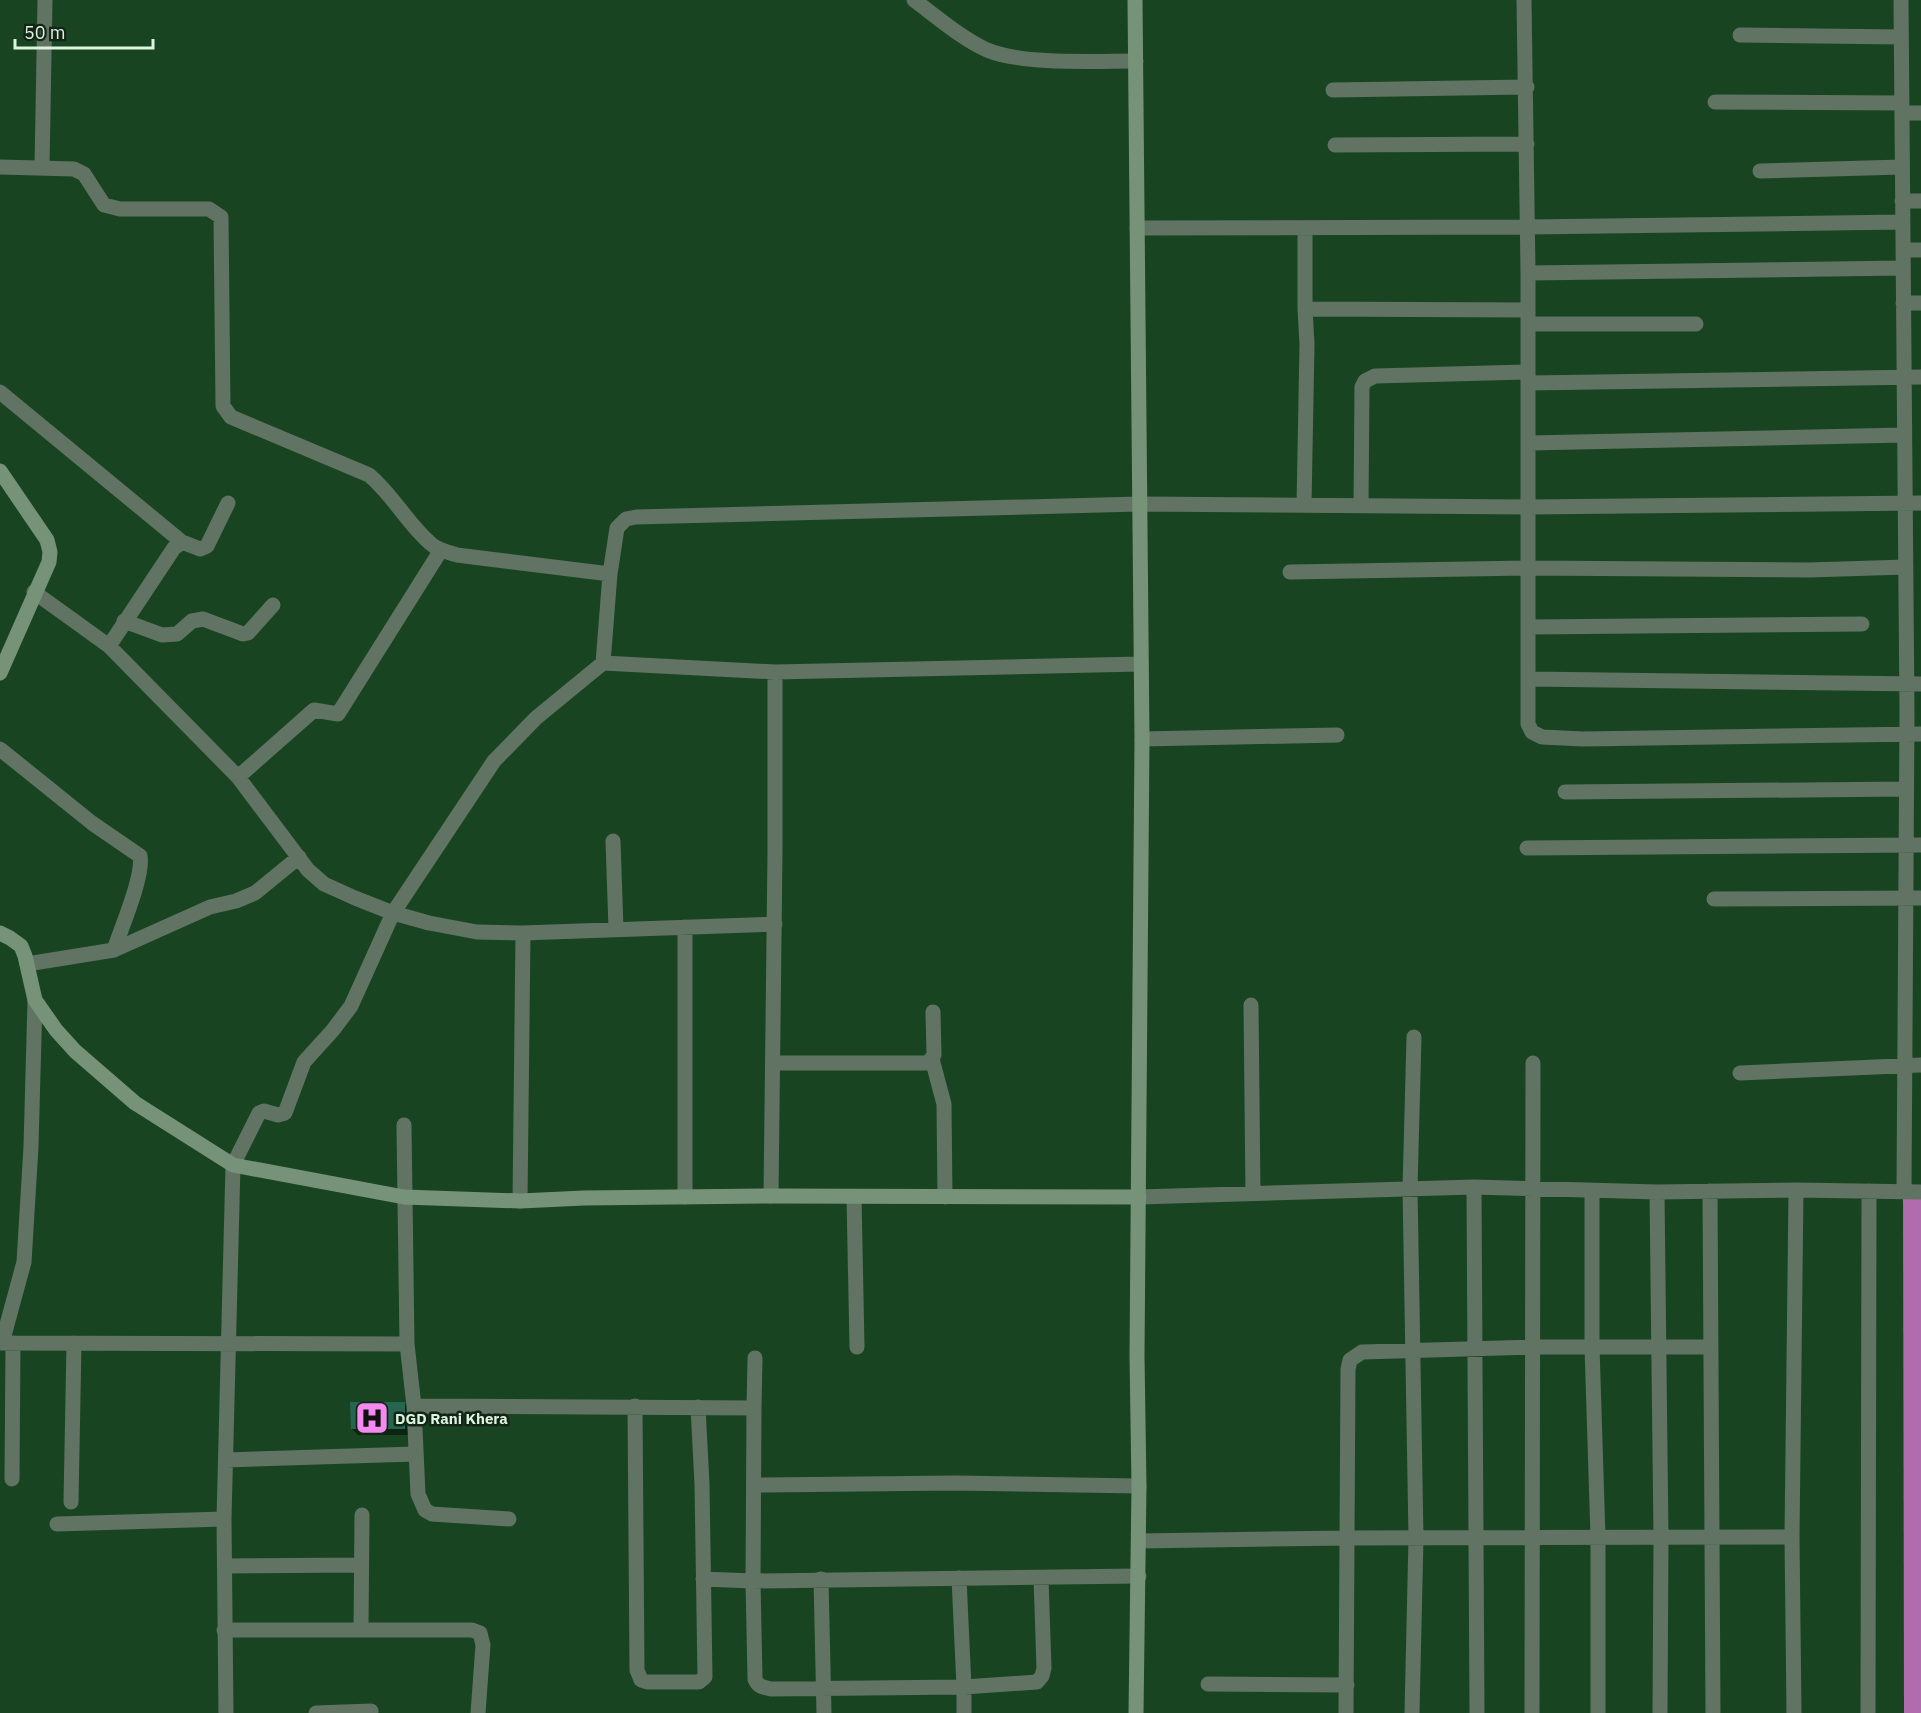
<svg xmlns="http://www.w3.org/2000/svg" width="1921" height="1713" viewBox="0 0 1921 1713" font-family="'IBM Plex Sans',sans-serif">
<rect width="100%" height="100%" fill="#194422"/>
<path fill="#b06cad" d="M1903 1185 1921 1189V1713H1904Z"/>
<path fill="#0007" d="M404 1403 410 1410V1435H358L352 1429Z"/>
<path fill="#256651" d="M350 1402H405V1429H351Z"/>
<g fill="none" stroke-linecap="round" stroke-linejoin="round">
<path stroke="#617363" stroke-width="15" d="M914 0C937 17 961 38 987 50 1023 65 1096 61 1136 61
M1524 0 1528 273V724L1532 732 1542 737 1583 739 1921 734
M1901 0 1907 713 1904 1191
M1740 35 1901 37
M1333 90 1527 87
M1715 102 1902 103
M1902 113H1921
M1335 145 1527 144
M0 167 74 169 84 174 104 205 120 209H209L221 217 223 406 231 417 369 475C393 495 407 523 430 543 437 550 448 552 457 555L610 574 603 663 775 672V852L771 1196
M42 167 45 0
M1760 171 1902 167
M1902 201H1921
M1137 228 1527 227 1903 222
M1903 250H1921
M1528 273 1903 268
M1903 303H1921
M1305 309 1527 310
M1528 324H1696
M1529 383 1921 377
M0 392 182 542
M1529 443 1904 435
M1304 505 1307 344 1305 309V228
M1361 506 1362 387 1365 381 1375 376 1528 372
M1290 572 1528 568 1809 570 1906 567
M610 574 617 528 626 519 636 517 1139 504 1528 507 1921 503
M34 592 109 646 238 777 308 870 324 884 355 898 393 913 429 923 477 932 523 933 775 924
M124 621 162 635 177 634 192 621 203 619 243 634 248 633 273 605
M1528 627 1862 624
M109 646 174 548 182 542 200 549 207 546 228 503
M775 672 1141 664
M1529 679 1921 684
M1142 739 1337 735
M0 749 92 823 140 856C144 876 121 928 114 950
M238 777 314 710 338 714 441 550
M1565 792 1906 789
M613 841 616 929
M1527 848 1921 845
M1714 899 1921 898
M27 964 114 950 210 907 236 901 255 893 299 857
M1251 1005 1253 1193
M932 1059 944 1104 945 1197
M773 1063H928L934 1055 933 1012
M1740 1073 1921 1065
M404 1125 407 1344 414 1406 418 1494 425 1510 432 1514 509 1519
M1474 1187 1477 1713
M1592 1191V1347L1598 1537V1713
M1710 1191 1713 1713
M1657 1192 1661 1538 1660 1713
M685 1197V927
M854 1197 857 1347
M1139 1197 1474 1187 1657 1192 1796 1190 1921 1192
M520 1201 523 933
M0 1343 407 1344
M2 1343 24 1262 31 1147 35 1000
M414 1406 754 1408 753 1581 755 1679C758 1687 763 1687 771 1689L964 1687 959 1578
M635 1406 637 1670 641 1680 647 1682H699L705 1677 702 1484 698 1407
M754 1408 755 1358
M226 1460 415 1454
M12 1479 13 1343
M755 1485 956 1483 1139 1486
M71 1502 74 1343
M57 1524 224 1519
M1139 1541 1348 1538 1792 1537
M225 1566 361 1565
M703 1579 753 1581 1139 1576
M821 1579 824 1713
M224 1630H472L480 1633 483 1645 478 1713
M361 1630 362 1515
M1208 1684 1347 1685
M226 1713 224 1519 233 1165 259 1113 264 1111 278 1115 285 1113 304 1062 333 1030 351 1006 393 913 494 761 536 718 603 663
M316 1713 371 1711
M964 1713V1687L1037 1682 1042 1676 1044 1668 1041 1578
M1346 1713 1348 1369 1350 1360 1362 1352 1533 1347H1711
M1412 1713 1416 1538 1410 1188 1414 1037
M1532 1713 1533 1063
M1794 1713 1792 1537 1796 1190
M1868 1713 1869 1191"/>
<path stroke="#769379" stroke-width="15" d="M1135 0 1142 739 1137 1356 1139 1486 1136 1713
M0 471 47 540 50 552 49 562 0 673
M0 933 10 938 21 946 25 956 35 1000 56 1030 75 1051 135 1103 233 1165 404 1197 520 1201 584 1198 771 1196 1139 1197"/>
</g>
<defs>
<g id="hospital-square" transform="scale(1.725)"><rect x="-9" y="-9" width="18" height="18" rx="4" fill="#f489f0" stroke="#132516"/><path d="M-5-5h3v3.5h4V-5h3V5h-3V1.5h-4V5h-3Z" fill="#111"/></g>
</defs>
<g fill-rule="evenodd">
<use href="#hospital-square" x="372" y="1418"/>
</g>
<g text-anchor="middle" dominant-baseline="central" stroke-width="5" stroke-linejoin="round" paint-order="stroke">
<g font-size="15" font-weight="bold" fill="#dcf4de" stroke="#132516" text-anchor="start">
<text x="395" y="1418">DGD Rani Khera</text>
</g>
</g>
<path d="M15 39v9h138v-9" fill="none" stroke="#dcf4de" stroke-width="3"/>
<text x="24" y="39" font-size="18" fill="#dcf4de" stroke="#132516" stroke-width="4.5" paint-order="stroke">50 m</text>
</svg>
